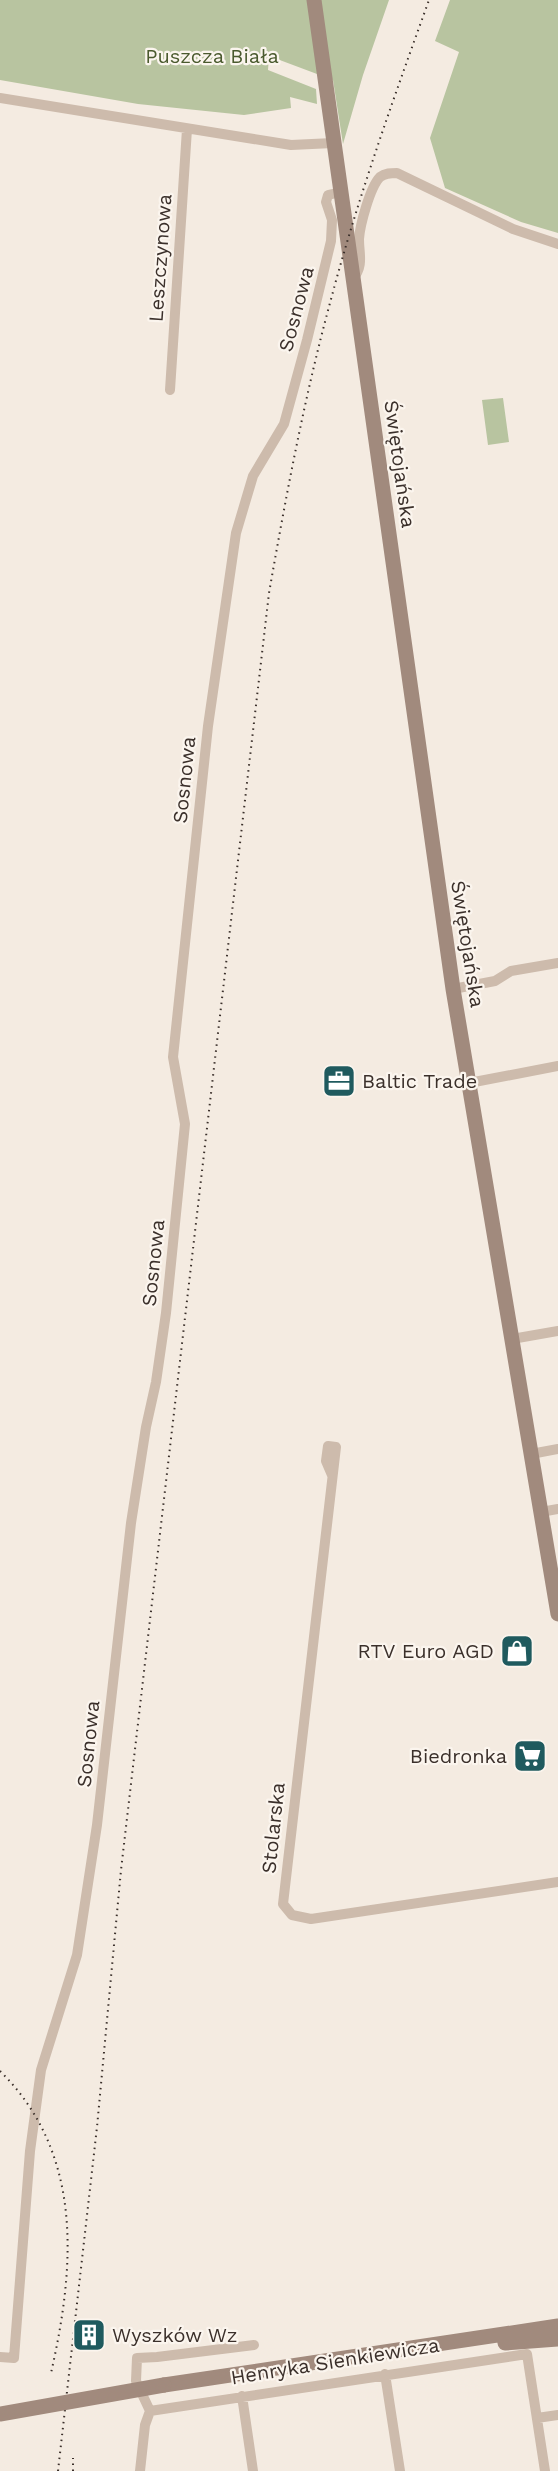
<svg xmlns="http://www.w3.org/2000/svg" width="558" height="2471" viewBox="0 0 558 2471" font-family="'Work Sans',sans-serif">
<rect width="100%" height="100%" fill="#f4ebe1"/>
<path fill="#b8c4a0" d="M0 0H389L363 75 343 144 333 80 269 56 268 70 316 89 317 104 290 97 291 108 244 115 138 104 0 80Z
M450 0H558V233L521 222 445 188 430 138 459 52 435 41Z
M503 398 509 442 488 445 482 400Z"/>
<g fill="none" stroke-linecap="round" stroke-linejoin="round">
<path stroke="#cdbbac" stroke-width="10" d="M0 98 291 145 333 143
M353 279C364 265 359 255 359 239 360 225 370 187 380 177 385 173 391 173 397 173L513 229 558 244
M170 390 187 129
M453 989 495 981 511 971 558 963
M469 1083 558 1066
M512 1339 558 1331
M531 1454 558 1449
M332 1475 326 1461 328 1446 336 1447 283 1904 292 1915 311 1919 558 1882
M541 1512 558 1509
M0 2357 14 2358 30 2151 41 2070 77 1955 97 1825 131 1523 146 1427 156 1382 166 1313 185 1124 173 1057 208 726 236 533 253 476 284 424 307 340 331 241 332 220 326 202 328 195 341 192
M385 2374 400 2471
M242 2396 253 2471
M150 2411 527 2354 545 2471
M150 2411 136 2381 137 2358 157 2357 254 2345
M537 2418 558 2415
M140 2471 145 2425 150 2411"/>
<path stroke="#a18a7d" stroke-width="15" d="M314 0 453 989 558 1614
M505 2343 558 2339
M164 2385 558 2326"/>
<path stroke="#3b302b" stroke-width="2" stroke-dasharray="1.5 4.5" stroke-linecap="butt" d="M0 2071C84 2154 75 2267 51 2373
M58 2471 97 2127 121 1870 269 593C286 496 304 399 330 303 357 200 393 100 429 0
M73 2471V2458"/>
<path stroke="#a18a7d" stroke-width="15" d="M0 2414 164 2385"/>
</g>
<defs>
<g id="office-square" transform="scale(1.725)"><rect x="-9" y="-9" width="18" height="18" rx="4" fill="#1f5a5e" stroke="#fbf5ee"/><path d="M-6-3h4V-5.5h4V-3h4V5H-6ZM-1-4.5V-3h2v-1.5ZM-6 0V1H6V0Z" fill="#fff"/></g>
<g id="shop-square" transform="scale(1.725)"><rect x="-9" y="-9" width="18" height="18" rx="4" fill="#1f5a5e" stroke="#fbf5ee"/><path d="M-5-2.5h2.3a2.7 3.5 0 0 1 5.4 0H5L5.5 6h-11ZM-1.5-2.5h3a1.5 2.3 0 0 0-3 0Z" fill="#fff"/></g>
<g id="supermarket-square" transform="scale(1.725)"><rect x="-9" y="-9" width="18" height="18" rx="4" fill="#1f5a5e" stroke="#fbf5ee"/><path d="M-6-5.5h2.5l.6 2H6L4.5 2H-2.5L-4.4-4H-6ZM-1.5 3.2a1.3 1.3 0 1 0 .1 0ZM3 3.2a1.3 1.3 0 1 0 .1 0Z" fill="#fff"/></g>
<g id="building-square" transform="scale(1.725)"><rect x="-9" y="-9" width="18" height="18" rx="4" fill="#1f5a5e" stroke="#fbf5ee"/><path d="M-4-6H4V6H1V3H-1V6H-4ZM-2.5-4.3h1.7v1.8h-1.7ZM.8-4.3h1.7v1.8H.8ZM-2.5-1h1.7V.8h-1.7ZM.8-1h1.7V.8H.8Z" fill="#fff"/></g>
</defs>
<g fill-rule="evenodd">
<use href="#office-square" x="339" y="1081"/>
<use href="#shop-square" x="517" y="1651"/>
<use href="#supermarket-square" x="530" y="1756"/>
<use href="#building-square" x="89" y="2335"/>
</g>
<g text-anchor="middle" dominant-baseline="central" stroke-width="4.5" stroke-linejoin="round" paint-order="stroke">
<g font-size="20" fill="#4a5a2e" stroke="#fbf5ee">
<text x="212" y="56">Puszcza Biała</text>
</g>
<g font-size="20" fill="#3b302b" stroke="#fbf5ee">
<text transform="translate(160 258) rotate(-86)">Leszczynowa</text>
<text transform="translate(296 309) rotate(-75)">Sosnowa</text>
<text transform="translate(400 464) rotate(82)">Świętojańska</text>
<text transform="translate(184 780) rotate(-84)">Sosnowa</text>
<text transform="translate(468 944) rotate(81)">Świętojańska</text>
<text transform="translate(153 1263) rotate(-84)">Sosnowa</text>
<text transform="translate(88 1744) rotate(-84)">Sosnowa</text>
<text transform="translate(273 1828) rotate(-84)">Stolarska</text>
<text transform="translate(335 2361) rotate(-9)">Henryka Sienkiewicza</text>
</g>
<g font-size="20" fill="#3b302b" stroke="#fbf5ee" text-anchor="start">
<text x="362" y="1081">Baltic Trade</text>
<text x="494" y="1651" text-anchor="end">RTV Euro AGD</text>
<text x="507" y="1756" text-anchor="end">Biedronka</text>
<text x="112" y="2335">Wyszków Wz</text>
</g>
</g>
</svg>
